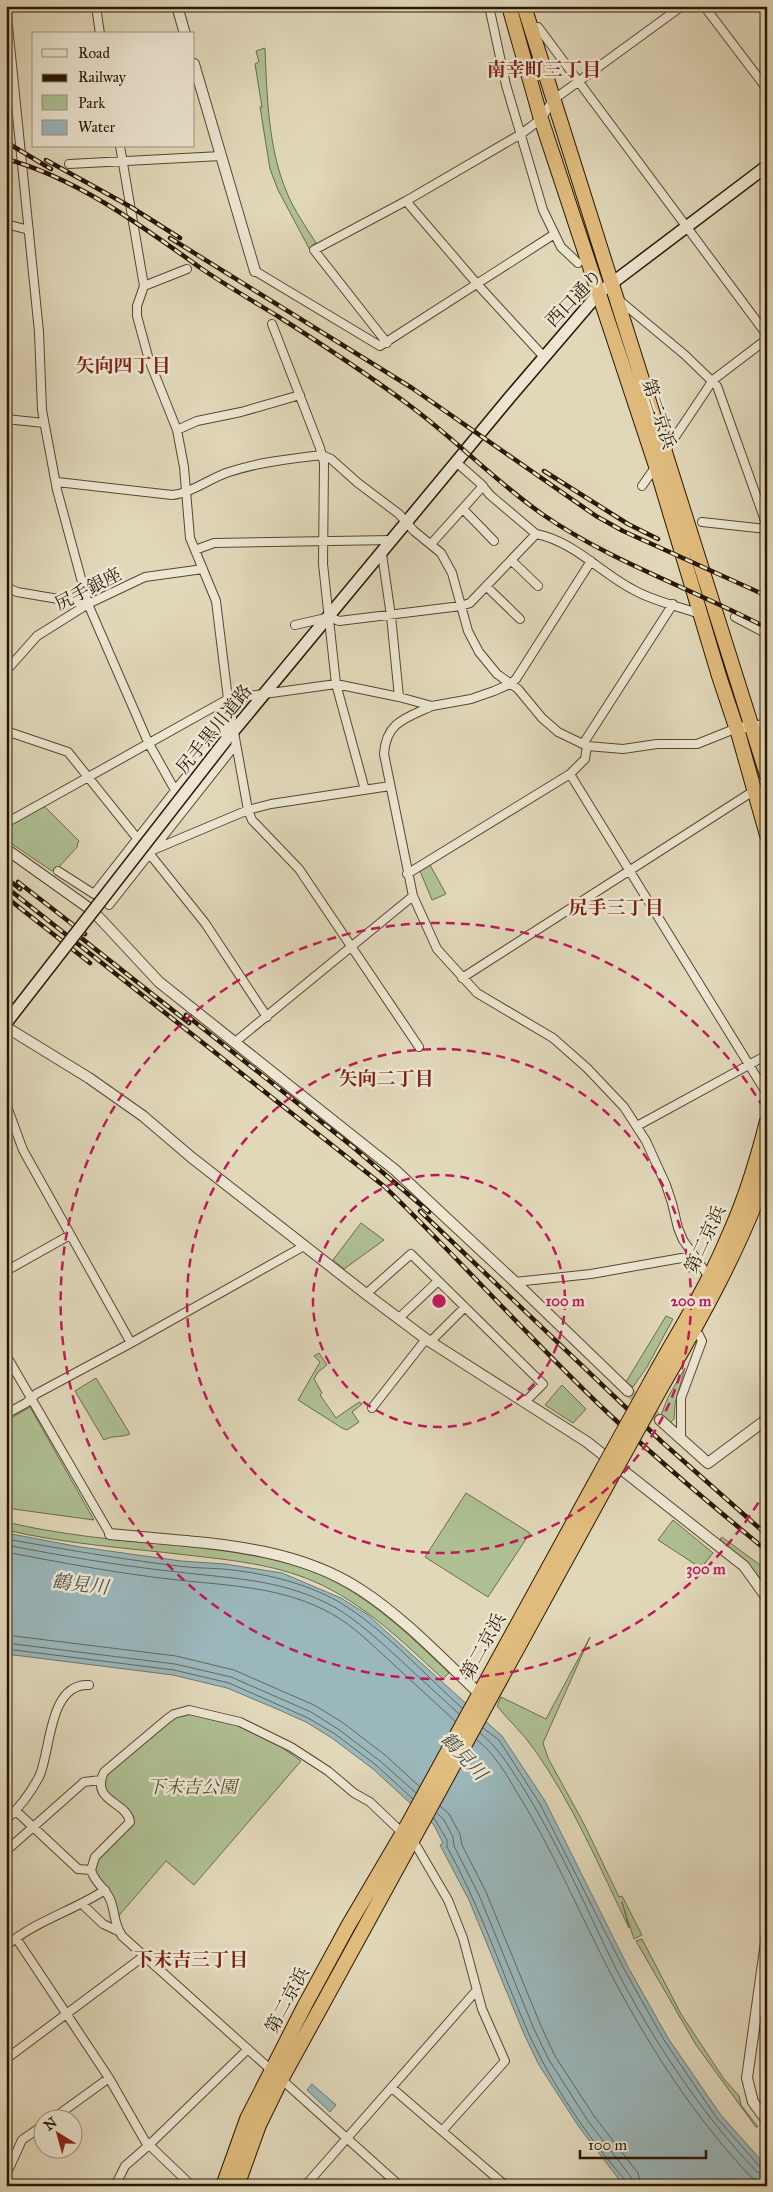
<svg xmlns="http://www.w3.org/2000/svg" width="773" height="2192" viewBox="0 0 773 2192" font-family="'IM FELL Great Primer','Noto Serif JP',serif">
<rect width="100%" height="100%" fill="#e1d8ba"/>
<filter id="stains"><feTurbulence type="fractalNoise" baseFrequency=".004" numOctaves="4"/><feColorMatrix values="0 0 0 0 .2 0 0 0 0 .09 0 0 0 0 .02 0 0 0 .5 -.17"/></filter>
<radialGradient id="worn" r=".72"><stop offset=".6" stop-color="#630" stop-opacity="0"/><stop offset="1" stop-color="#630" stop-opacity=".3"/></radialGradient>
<path fill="#aec093" stroke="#6c6c4a" d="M265 48C267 96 268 148 287 193 294 210 306 227 316 243L313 245 314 247 311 252 278 190 270 169 260 107H262L255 64 259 62 256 51Z
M43 805 79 841 77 845 78 846 58 868 52 871 6 840V827Z
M430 865 446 894 432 900 420 871Z
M361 1223 384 1240 344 1269 333 1260Z
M666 1316 673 1319 647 1367 633 1387 626 1382Z
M319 1353 327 1365 318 1372 314 1379 322 1393 320 1395 336 1418 359 1402 362 1404 352 1412 359 1422 347 1430 342 1428 298 1400 320 1362 314 1356Z
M685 1368 675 1404 674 1419 670 1423 661 1415 668 1397Z
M96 1378 130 1434C120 1438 113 1435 104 1440L75 1391Z
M562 1385 586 1409 573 1423 545 1405Z
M30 1407 94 1520 6 1508V1421Z
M466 1493 530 1533 488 1597 425 1557Z
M673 1520 713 1553 701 1568 658 1540Z
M6 1522C61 1535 116 1540 172 1545 221 1550 270 1555 316 1573 368 1594 409 1635 449 1673L443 1679C403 1642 364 1603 313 1581 273 1564 230 1560 187 1555 127 1548 66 1544 6 1530Z
M722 1537 767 1570V1589L748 1563 720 1539Z
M590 1637 543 1743 548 1758 584 1824 619 1897 622 1896 642 1935 634 1939 622 1902 629 1928C600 1868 573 1804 534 1749 523 1733 509 1721 497 1706L501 1697 546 1719Z
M190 1712 239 1726 270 1739 301 1761 194 1885 166 1861 116 1919 95 1873 94 1864 103 1851 131 1827 133 1816C122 1798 99 1799 106 1773L176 1716Z
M642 1939 681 2014 724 2079 739 2096 741 2105 758 2127H756L696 2045 636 1941Z"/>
<path fill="#9ab7bb" stroke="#6d7770" d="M6 1533 80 1547 181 1561 225 1564 282 1573 341 1598 368 1615 502 1736 545 1801 628 1967 668 2038 720 2114 767 2167V2186H624L579 2127 539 2065 524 2034 469 1900 440 1845 443 1843 434 1825 373 1769 332 1738 306 1722 277 1709 227 1688 173 1675 6 1654Z
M312 2084 336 2105 330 2112 307 2090Z"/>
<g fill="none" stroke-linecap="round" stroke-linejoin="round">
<path stroke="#62675e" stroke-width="1" d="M6 1539C63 1549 120 1559 178 1566 193 1568 208 1568 223 1569 263 1573 304 1582 339 1602 382 1627 425 1675 462 1708
M6 1545C63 1556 121 1566 178 1572 235 1579 284 1579 336 1608 358 1621 376 1638 395 1655 416 1675 438 1694 459 1714
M6 1552C63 1563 121 1574 178 1580 232 1586 284 1587 332 1614 355 1627 372 1645 391 1662 412 1682 434 1701 455 1721
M6 1635 176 1656 234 1670 314 1705 342 1722 385 1755 419 1786
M6 1643 175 1664 231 1677 311 1712 338 1729 380 1761 416 1793
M6 1649 174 1670 229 1683 308 1718 335 1734 376 1765 413 1799
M483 1728 499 1740 540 1804 624 1969 664 2040 716 2117 761 2168 767 2170
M480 1733C499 1748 511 1769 524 1789 560 1847 587 1910 617 1971 655 2043 701 2113 757 2172L767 2176
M477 1740C495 1754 506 1774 518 1794 554 1852 580 1915 612 1976 650 2048 695 2118 752 2178L758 2182 767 2183
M440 1806 449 1814 460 1834 462 1845 486 1892 541 2026 555 2056 594 2116 638 2173 641 2186
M437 1813 444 1820 453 1837 454 1846 479 1895 534 2029 549 2060 588 2121 631 2177 633 2186
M434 1818 447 1840V1847C480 1906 501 1970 528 2032 552 2085 588 2138 626 2181L627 2186"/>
<path stroke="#bcb195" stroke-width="10" stroke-dasharray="10 5" stroke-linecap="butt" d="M628 1391 660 1420"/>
<g stroke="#57472e" stroke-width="10">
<path id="minor" d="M6 6 39 332 42 410 57 490 88 604 148 742 185 808
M96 6 100 34
M489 6 506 85 543 210 561 247 578 263
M704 6 767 89
M530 27H538L767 335
M120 146 144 286 137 306V316L149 360 177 430 184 467 190 538 216 601 228 699 248 810 252 820 299 869 419 1047
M69 164 221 156
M406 201 478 285 544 357
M6 224 29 230
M255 271 380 346 553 235
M144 286 187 269
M619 300 685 355 717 386 767 526
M272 324 320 448 324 463 323 564 336 684 365 790
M387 343 314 250 406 201 521 134 541 119 553 100 682 6
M6 419 44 423
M177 430 197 421 241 412 300 395
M665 452 713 380 767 339
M456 462 481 484 490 495 536 534
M57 482 172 495C192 493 210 478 229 472 259 462 291 459 322 455L331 459 358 483 399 514 414 531 441 553 452 573 468 631 479 652 497 674 518 689 542 718 558 732 587 746 623 749 657 744H697L737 728
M642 486 656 466
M463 509 494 541
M702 522 767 529
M431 544 483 486
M195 550 214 543 392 540
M382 554 391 616 399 697
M511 560 538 586
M486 586 520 619
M6 587 17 592 88 604
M735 617 767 634
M295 625 330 617 339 621 461 606 470 603 536 534C573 541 600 572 632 589 652 601 678 606 700 614
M6 671 37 636 88 604 145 577 203 569
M432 706C406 718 386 722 384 754L413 896 437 949 477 993 553 1038 587 1068 624 1107 646 1141 666 1185 672 1203 678 1228 683 1240 709 1277
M6 731 68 752 205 923 267 1017
M583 744 673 604
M570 774 767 1094
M6 823 228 699 336 684 399 697 432 706 471 699 494 691 510 684 516 679 591 561
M153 850 248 810 271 804 390 786
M58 871 94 894 232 718
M407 874 570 774 585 759 587 746
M109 905 236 744
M462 978 755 790
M235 1042 413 896
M6 1104 23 1150 131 1343
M637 1126 767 1055
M6 1271 70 1235
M515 1282 591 1274 693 1256
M366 1294 411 1254 543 1384 525 1402
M398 1319 438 1281
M431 1341 465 1307
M6 1355 110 1534
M372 1408 426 1339
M6 1414 26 1403 36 1394 131 1343 304 1246
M681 1439V1398L702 1341 699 1335 694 1331
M16 1811 78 1869 91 1870C94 1882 105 1888 110 1899 116 1914 113 1922 122 1936L400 2186
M6 1820C19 1808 31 1792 39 1777 51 1752 48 1683 89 1685
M6 1851 84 1782 101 1780
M91 1870 95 1857 130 1822C127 1801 90 1802 104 1772L167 1719 174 1714 189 1710 240 1722 291 1747 328 1771 354 1793 370 1802 417 1847 448 1900 463 1938 482 2009 505 2061 442 2131
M82 1904 103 1924 120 1932
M16 1938 109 2078 145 2141 192 2186
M6 1946C35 1921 73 1911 105 1890
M6 2059 144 1956
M392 2088 506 2186
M51 2120 109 2078
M6 2175 22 2140 42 2126
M115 2186 125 2166 149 2145 248 2049
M305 2186 476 1991"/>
</g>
<g stroke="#57472e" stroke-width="12">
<path id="tertiary" d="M177 6 185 34
M194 64 255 271
M737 728 767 725
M6 849 93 911 159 982 395 1170 515 1282 628 1391
M6 1027 89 1078 143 1116 191 1157 366 1294 426 1339 587 1442 744 1566 767 1598
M660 1420 708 1463 767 1419
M110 1534C194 1543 288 1542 361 1590 407 1620 444 1661 484 1698
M767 1935 747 2078 753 2102 767 2121"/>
</g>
<g stroke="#291700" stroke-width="14">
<path id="secondary" d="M226 740 510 397 599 293 767 166"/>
</g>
<g stroke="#291700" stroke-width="16">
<path id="trunk" d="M509 6 541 119 656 466 719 676 739 736 767 835
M524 6 767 775
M650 1383C676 1335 707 1288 728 1237 745 1200 757 1161 767 1121
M658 1393C699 1322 739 1251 767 1173
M223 2186 247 2119 305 2005 348 1926 408 1824 602 1470
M237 2186 259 2125 281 2080 613 1474"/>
</g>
<use href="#minor" stroke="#ece6d2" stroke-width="8"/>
<use href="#tertiary" stroke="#ece6d2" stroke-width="10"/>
<use href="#secondary" stroke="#ece6d2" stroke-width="11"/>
<use href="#trunk" stroke="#e0bc7d" stroke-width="14"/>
<g stroke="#291700" stroke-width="4.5">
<path id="rail" d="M6 142 51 169
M6 159C77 178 143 227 202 269 227 286 253 301 279 317 323 345 367 374 409 405 455 439 495 481 542 514 611 562 693 589 767 628
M46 160 131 207 180 238
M170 238 412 388 596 516 623 531 767 596
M544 471 628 524 658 539
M6 878 20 889
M18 882 85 934
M6 887 385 1187C461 1261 532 1341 609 1414 660 1462 713 1506 767 1551
M6 897 90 963
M75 933 189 1023
M186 1015 353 1147 429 1212
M420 1211 662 1442 767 1535"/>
</g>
<use href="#rail" stroke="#ece6d2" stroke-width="2.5" stroke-dasharray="8" stroke-linecap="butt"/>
<g stroke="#291700" stroke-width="14" stroke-linecap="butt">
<path id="secondary-bridge" d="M6 1023 226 740"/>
</g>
<g stroke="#291700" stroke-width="16" stroke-linecap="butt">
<path id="trunk-bridge" d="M602 1470 650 1383
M613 1474 658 1393"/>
</g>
<use href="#secondary-bridge" stroke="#ece6d2" stroke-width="11"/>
<use href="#trunk-bridge" stroke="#e0bc7d" stroke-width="14"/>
</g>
<g fill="none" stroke="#c2185b" stroke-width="2.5" stroke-dasharray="9 6">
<circle cx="439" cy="1301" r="126"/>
<circle cx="439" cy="1301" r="252"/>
<path d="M766 1490A378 378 0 1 1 766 1112"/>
</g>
<g text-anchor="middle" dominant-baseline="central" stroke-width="5" stroke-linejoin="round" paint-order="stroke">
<g font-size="18" fill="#291700" stroke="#ece6d2">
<text transform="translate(574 298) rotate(-46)">西口通り</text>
<text transform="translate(659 414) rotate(72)">第二京浜</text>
<text transform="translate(88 589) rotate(-27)">尻手銀座</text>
<text transform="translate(214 729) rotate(-51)">尻手黒川道路</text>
<text transform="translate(705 1239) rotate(-65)">第二京浜</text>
<text transform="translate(483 1646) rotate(-61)">第二京浜</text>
<text transform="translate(287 2000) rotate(-62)">第二京浜</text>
</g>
<g font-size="18" font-style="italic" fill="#514a2c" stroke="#ece6d2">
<text x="192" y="1787">下末吉公園</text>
</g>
<g font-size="19" font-weight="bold" fill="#7a1f14" stroke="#ece6d2">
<text x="544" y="69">南幸町三丁目</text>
<text x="123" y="365">矢向四丁目</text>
<text x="616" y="907">尻手三丁目</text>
<text x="386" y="1078">矢向二丁目</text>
<text x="191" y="1959">下末吉三丁目</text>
</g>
<g font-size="19" font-style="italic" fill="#514f41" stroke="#ece6d2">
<text transform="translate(80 1584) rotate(7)">鶴見川</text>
<text transform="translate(464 1756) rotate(47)">鶴見川</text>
</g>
</g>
<circle cx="439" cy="1301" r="8" fill="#c2185b" stroke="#ece6d2" stroke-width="2.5"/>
<g font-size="15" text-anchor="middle" font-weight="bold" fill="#c2185b" stroke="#ece6d2" stroke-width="5" stroke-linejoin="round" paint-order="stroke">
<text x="565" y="1306">100 m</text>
<text x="691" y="1306">200 m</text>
<text x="706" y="1574">300 m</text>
</g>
<rect width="773" height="2192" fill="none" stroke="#e1d8ba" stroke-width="25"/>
<rect x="8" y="8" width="758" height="2177" fill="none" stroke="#291700" stroke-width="2.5"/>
<rect x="12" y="12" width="748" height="2167" fill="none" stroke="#291700"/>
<rect x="32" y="32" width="162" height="115" fill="#ece6d2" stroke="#9e937e"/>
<rect x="42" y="49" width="25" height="8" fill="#ece6d2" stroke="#9e937e"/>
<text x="78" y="58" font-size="15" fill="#291700">Road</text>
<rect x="42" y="74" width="25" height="8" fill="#291700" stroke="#9e937e"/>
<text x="78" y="82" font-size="15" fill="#291700">Railway</text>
<rect x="42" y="95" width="25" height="15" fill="#aec093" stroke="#9e937e"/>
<text x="78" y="108" font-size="15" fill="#291700">Park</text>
<rect x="42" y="120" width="25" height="15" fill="#9ab7bb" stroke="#9e937e"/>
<text x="78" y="132" font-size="15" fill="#291700">Water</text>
<g transform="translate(58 2134) rotate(323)"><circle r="24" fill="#ece6d2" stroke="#9e937e"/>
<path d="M0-4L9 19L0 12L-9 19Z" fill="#8f2418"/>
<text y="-8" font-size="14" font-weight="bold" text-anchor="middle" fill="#291700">N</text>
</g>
<path d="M580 2150v8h126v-8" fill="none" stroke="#291700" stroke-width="2.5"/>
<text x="588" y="2150" font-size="15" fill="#291700" stroke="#ece6d2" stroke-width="4" paint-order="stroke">100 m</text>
<rect width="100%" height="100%" filter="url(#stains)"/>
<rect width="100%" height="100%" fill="url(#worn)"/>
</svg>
